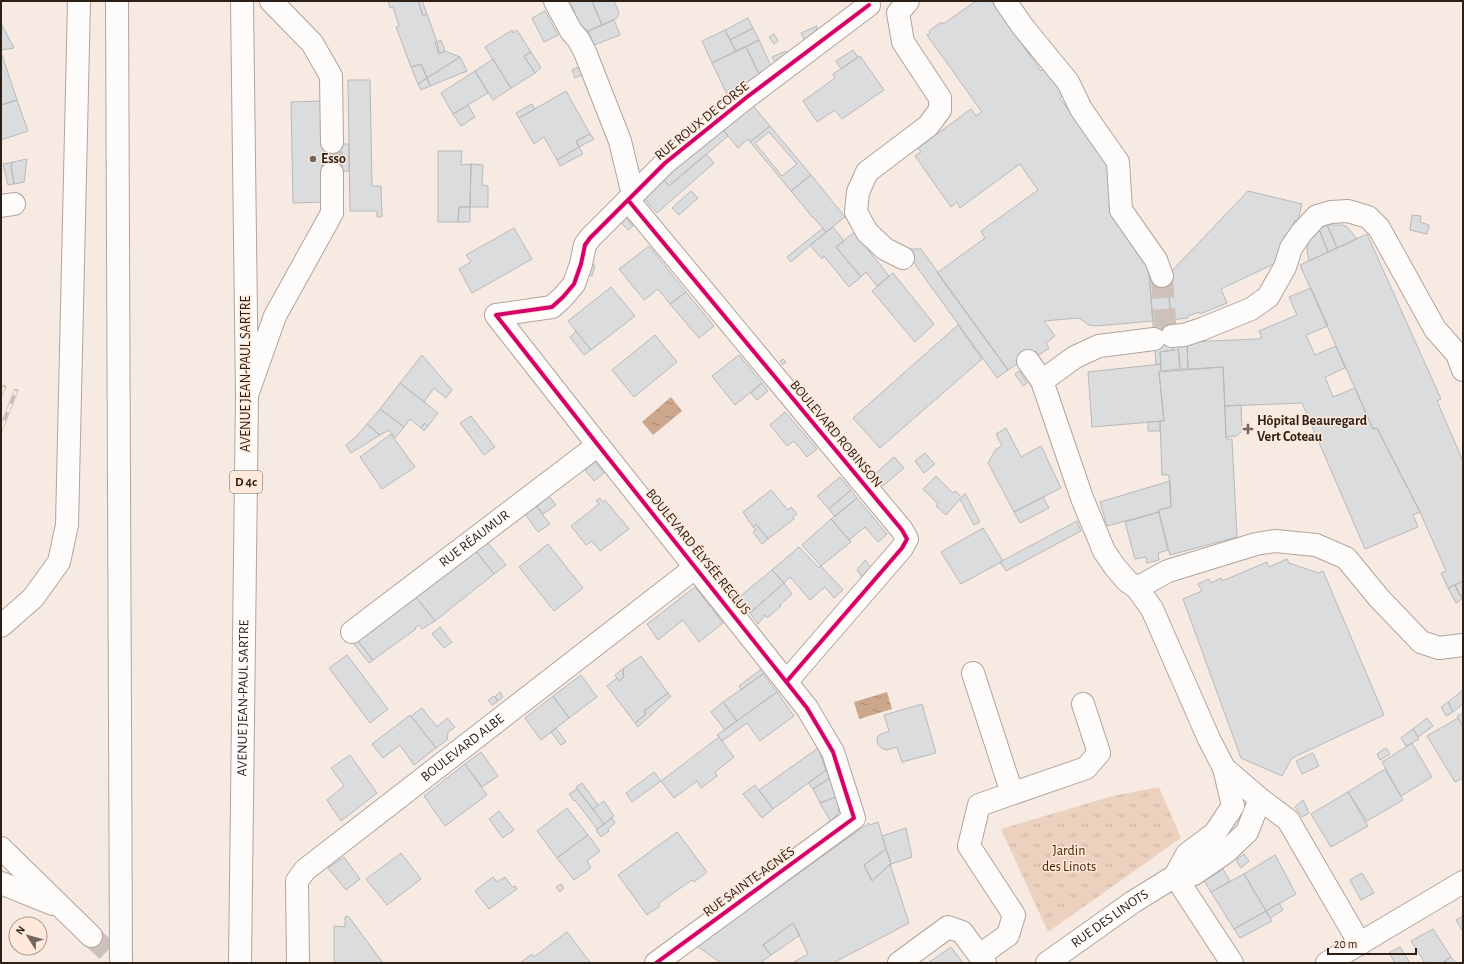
<svg xmlns="http://www.w3.org/2000/svg" width="1464" height="964" viewBox="0 0 1464 964" font-family="'Alegreya Sans',sans-serif">
<defs>
<pattern id="park-tufts" width="24" height="20" patternUnits="userSpaceOnUse"><rect width="24" height="20" fill="#ecd1be"/><path d="M3 7l-1-3M5 7V3M7 7l1-3M15 17l-1-3M17 17v-4M19 17l1-3" fill="none" stroke="#cbb3a3"/></pattern>
<pattern id="water-ripples" width="26" height="14" patternUnits="userSpaceOnUse"><rect width="26" height="14" fill="#cca78c"/><path d="M2 4q2-2 4 0t4 0M15 11q2-2 4 0t4 0" fill="none" stroke="#a68771"/></pattern>
</defs>
<rect width="100%" height="100%" fill="#f6eae3"/>
<path fill="url(#park-tufts)" d="M1159 787 1181 838 1048 932 1001 829 1113 796Z"/>
<path fill="url(#water-ripples)" d="M671 397 682 411 653 435 642 422Z
M887 692 892 709 859 719 854 702Z"/>
<path fill="#dadcde" stroke="#b8b9ba" fill-rule="evenodd" d="M388 1H418L423 16 427 14 437 42 435 43 439 54 445 51 460 57 427 78 421 64 411 67 396 27 399 26 393 7 390 8Z
M418 1H422L427 14 423 16Z
M570 1H592L602 25 588 31 580 26Z
M592 1H614L619 13 617 18 602 25Z
M976 1H991L1041 71 1049 65 1068 91 1060 98 1115 175 1107 180 1115 190 1114 200 1108 205 1148 260 1153 321 1096 326 1089 325 1079 318 1044 321 1055 336 1046 343 1049 348 1039 355 1036 351 1008 370 937 273 985 238 981 231 1038 190 1020 164 960 208 957 202 951 207 915 156 921 152 918 148 971 109 976 116 982 112 927 35 930 33 929 31 941 22 943 24Z
M545 11 558 35 544 42 532 18Z
M748 18 753 28 730 40 725 30Z
M614 20 620 35 594 45 588 31Z
M1 23 14 48 1 50Z
M817 26 814 42 807 46 801 33Z
M753 28 759 40 736 51 730 40Z
M512 30 513 33 517 30 531 52 524 56 535 73 511 88 485 47Z
M725 30 736 51 712 63 702 41Z
M774 34 778 41 774 44 769 37Z
M441 40 445 51 439 54 437 42Z
M759 40 772 68 761 78 746 47Z
M746 47 761 78 727 94 712 63Z
M853 50 858 57 841 69 836 61Z
M786 51 790 58 777 66 772 57Z
M1 52 17 100 1 105Z
M531 52 541 68 535 73 524 56Z
M860 56 884 90 842 119 835 110 817 122 803 101 835 78 833 74Z
M460 57 467 71 430 86 427 78Z
M493 59 511 88 493 100 475 71Z
M421 64 427 78 418 84 411 67Z
M581 66 584 74 575 78 572 70Z
M475 71 488 93 453 114 441 93Z
M427 78 430 86 421 90 418 84Z
M348 80H370L372 186H381L382 217H377V211H350Z
M743 87 731 101 727 94Z
M566 91 590 134 576 141 579 147 557 160 544 137 534 144 519 118Z
M17 100 28 131 1 140V105Z
M323 101 325 202 293 203 291 102Z
M750 102 770 126 750 142 748 139 738 148 720 126Z
M532 104 535 109 519 118 516 113Z
M468 105 475 117 461 126 453 114Z
M720 126 728 136 669 186 662 177Z
M770 126 811 175 791 191 750 142ZM769 132 797 164 782 176 755 143Z
M590 134 594 139 579 147 576 141Z
M323 144H349V171L324 172Z
M579 147 583 154 560 166 557 160Z
M438 151H462L461 165 471 164 470 207H459L458 222H438Z
M706 154 714 163 657 213 642 196 662 177 669 186Z
M27 159 24 182 14 184 11 165 13 162Z
M13 162 11 165 14 184 8 185 3 164Z
M471 164 483 165 482 185 488 186V207H470Z
M811 175 845 217 826 232 814 218H813L791 191Z
M691 191 698 198 679 215 672 208Z
M1248 191 1302 204 1298 220 1294 221V225L1284 237 1287 246 1278 262 1221 289 1227 303 1200 314 1199 312 1188 316V318L1171 320 1167 276Z
M459 207H470V222H458Z
M624 215 633 226 628 230 619 220Z
M1412 215 1421 216 1420 222 1429 225 1427 234 1410 230Z
M1327 225 1337 248 1328 252 1319 229Z
M1327 225H1342L1347 227 1357 239 1337 248Z
M833 227 844 241 836 247 861 277 849 287 824 256 822 259 810 245Z
M514 228 532 259 472 293 459 269 471 262 466 255Z
M823 228 826 232 791 262 787 257Z
M1319 229 1328 252 1309 261 1307 251 1308 240Z
M854 232 889 276 877 286 866 272 861 277 836 247Z
M1367 234 1441 399 1437 401 1463 461V581L1448 588 1441 573 1446 571 1420 512 1377 428 1373 429 1300 265Z
M649 246 686 292 670 304 658 289 644 300 619 269Z
M904 249H921L1008 370 997 378Z
M589 260 595 266 592 276 584 274Z
M1148 260 1167 276 1174 350 1160 352 1161 364 1156 365Z
M893 273 934 324 915 342 872 291Z
M611 287 635 316 591 350 568 321Z
M1311 288 1328 326 1306 335 1315 355 1336 346 1345 368 1325 377 1333 397 1355 388 1373 429 1377 428 1420 512 1413 515 1418 527 1365 549 1302 403 1225 406 1223 367 1188 369 1187 342 1258 339 1262 337 1259 331 1297 315 1289 297Z
M686 292 714 326 699 338 670 304Z
M958 325 982 359 880 448 853 418Z
M576 331 591 350 584 355 570 337Z
M655 335 677 362 634 397 612 370Z
M1187 342 1188 369H1180L1178 343Z
M1174 350H1178L1180 369 1161 371 1160 352Z
M422 355 452 390 446 398 434 388 424 402 400 383Z
M739 355 762 383 735 405 712 376Z
M783 359 786 362 783 365 780 361Z
M1161 364V371L1159 372 1164 421 1092 427 1088 372Z
M1223 367 1226 439H1232L1237 537 1170 555 1158 510 1171 507 1169 475H1162L1160 421H1164L1159 372Z
M1019 371 1027 383 1023 386 1015 374Z
M400 383 438 413 428 426 425 423 421 428 410 419 404 427 380 409Z
M762 383 768 391 757 400 751 393Z
M1241 405 1242 428 1241 432 1236 436 1226 437 1225 406Z
M380 409 404 427 395 438 389 430 380 435 367 424Z
M785 412 817 449 807 457 794 441 787 446 770 425Z
M471 416 495 447 484 455 460 423Z
M1160 421V431H1148V422Z
M425 423 428 426 424 431 421 428Z
M367 424 380 435 351 453 346 445 358 435Z
M1006 428 1021 457 1041 446 1061 488 1014 512 988 463 996 449 1002 446 996 434Z
M391 434 415 467 382 489 360 457Z
M925 453 935 464 924 473 915 461Z
M894 457 904 468 883 486 874 475Z
M595 462 604 473 594 481 585 470Z
M936 476 953 493 956 491 962 498 965 493 980 522 974 525 960 499 946 515 936 506 938 504 923 489Z
M840 477 851 490 829 509 817 496Z
M1170 481 1171 507 1158 510 1159 512 1107 526 1100 502Z
M771 490 788 510 791 507 797 514 793 517 794 519 768 539 756 524 753 527 743 512Z
M851 490 857 498 835 517 829 509Z
M549 496 556 505 543 514 537 506Z
M1043 497 1049 508 1020 523 1014 512Z
M600 498 603 502 605 500 629 529 600 551 592 541 586 545 571 526 599 504 596 501Z
M857 498 887 534 878 542 865 527 849 540 831 519Z
M536 506 550 524 538 532 525 514Z
M1159 512 1168 550 1158 553 1159 560 1147 563 1146 557 1135 559 1125 522Z
M831 519 851 542 821 566 802 545Z
M1077 521 1081 531 1006 571 1000 562Z
M756 524 768 539 762 544 753 532 756 530 753 527Z
M983 528 1003 561 961 584 941 552Z
M488 543 506 565 494 574 476 551Z
M548 544 583 588 554 611 519 567Z
M799 547 819 568 821 566 843 590 834 598 825 587 810 600 790 577 784 583 772 570Z
M476 551 494 574 435 621 416 597Z
M1287 559 1289 563 1318 573 1323 571 1384 715 1292 758 1282 776 1241 758 1183 599 1202 591 1198 584 1209 579 1211 583 1221 578 1222 581 1267 562 1269 567Z
M865 560 871 567 862 577 857 570Z
M772 570 784 583 750 613 738 598Z
M1463 581V595L1460 596 1455 585Z
M784 583 792 594 780 605 781 606 767 618 765 615 758 624 750 613Z
M1455 585 1462 599 1456 603 1448 588Z
M695 587 723 623 699 642 683 620 658 640 647 624Z
M416 597 435 621 422 629 419 625 415 628 416 629 373 660 358 641Z
M440 627 452 642 444 648 432 634Z
M358 641 373 660 369 663 354 644Z
M347 655 388 709 370 723 329 668Z
M641 656 668 693 644 711 646 714 635 723 607 686 617 678 619 681 624 677 623 672 624 668Z
M624 668 623 673 624 677 619 681 615 675Z
M760 670 763 674 741 690 739 686Z
M763 674 777 692 737 721 723 702Z
M581 675 597 697 569 718 553 696Z
M1463 690V704L1453 712 1448 702Z
M500 692 503 697 498 701 495 697Z
M777 692 794 716 760 741 747 723 722 741 719 737 717 735Z
M668 693 671 696 638 727 635 723 646 714 644 711Z
M494 696 498 701 492 705 488 700Z
M553 696 569 718 541 740 525 718Z
M723 702 737 721 725 730 711 712Z
M1448 702 1453 712 1446 716 1441 707Z
M922 704 936 753 902 762 897 747 887 750 883 749 878 745 877 738 879 735 889 731 884 715Z
M422 708 437 727 447 718 455 727 448 732 447 740 436 748 411 716Z
M1463 713V727L1457 716Z
M410 715 436 748 414 765 400 745 383 758 372 744Z
M1427 718 1433 726 1418 737 1413 729Z
M1458 718 1463 727V778L1455 782 1427 736Z
M556 728 566 742 561 745 551 732Z
M1413 729 1419 739 1406 746 1401 738Z
M719 737 734 757 715 772 717 776 701 788 697 781 674 798 661 781Z
M1412 743 1432 777 1401 796 1382 762Z
M818 748 826 770 773 809 759 790Z
M1386 748 1390 754 1380 760 1377 754Z
M481 752 498 776 482 787 465 764Z
M1313 753 1319 766 1302 774 1296 761Z
M350 755 377 793 341 821 327 800 344 786 331 768Z
M465 764 487 795 445 826 424 796Z
M1385 769 1403 800 1367 821 1348 792Z
M826 770 830 778 813 789 809 783Z
M654 772 661 781 632 802 626 793Z
M830 778 836 797 820 803 813 789Z
M582 783 598 805 593 809 576 787Z
M755 785 773 809 762 818 743 794Z
M577 789 604 824 597 829 575 800 574 801 569 794Z
M1348 792 1368 826 1331 847 1311 814Z
M836 797 839 806 838 813 831 822 820 803Z
M1303 800 1309 813 1302 817 1295 807Z
M604 801 614 816 604 824 593 809Z
M567 808 588 835 557 858 537 831Z
M499 811 514 830 503 838 489 819Z
M612 818 615 823 608 829 609 831 601 837 596 830Z
M878 822 886 849 864 865 872 881 890 864 909 923 833 963H792L808 954 793 923 763 945 771 955 760 963H721L697 946 869 823 870 825Z
M906 828 912 857 891 864 882 836Z
M677 832 707 872 694 882 692 880 659 903 660 906 647 915 618 875Z
M588 835 600 851 587 861 591 868 574 880 557 858Z
M886 849 891 864 872 881 864 865Z
M401 853 421 879 387 905 366 879Z
M1244 854 1249 861 1241 868 1236 860Z
M1275 855 1296 894 1266 911 1244 874Z
M344 857 360 879 346 890 328 868Z
M1223 869 1230 881 1211 892 1204 881Z
M1362 873 1374 893 1361 900 1350 880Z
M1244 874 1266 911 1234 929 1211 892Z
M493 877 497 882 505 877 512 887 515 886 517 889 489 909 475 891Z
M561 884 564 888 560 892 556 887Z
M1279 903 1283 910 1270 918 1266 911Z
M1266 911 1272 921 1240 938 1234 929Z
M347 916 349 917 383 963H334V926L345 927V917Z
M1463 916V929L1462 930 1456 920Z
M793 923 800 935 771 955 763 945Z
M1433 929 1451 957 1442 963H1425L1411 941Z
M567 932 590 962 588 963H520L532 954 534 957Z
M951 947 963 963H928Z
M1400 947 1410 963H1395L1389 953Z
M1451 957 1456 963H1442Z"/>
<g fill="none" stroke-linecap="round" stroke-linejoin="round">
<path stroke="#cdc1ba" stroke-width="22" stroke-dasharray="22 11" stroke-linecap="butt" d="M332 173V142
M1162 276 1166 337
M91 936 120 963"/>
<g stroke="#b0a59e" stroke-width="24">
<g id="minor">
<path d="M271 1 312 43 331 76 332 142"/>
<path d="M555 1 571 31 578 39 585 52 620 141 633 195"/>
<path d="M1005 1 1023 27 1068 82 1081 109 1118 162 1121 210 1156 260 1162 276"/>
<path d="M628 200 902 530 907 539 902 548 787 681"/>
<path d="M1 206 14 204"/>
<path d="M903 258 885 249 867 232 856 212 858 192 867 172 928 126 940 110V98L903 42 898 13 908 1"/>
<path d="M1172 336 1184 335 1202 329 1251 309 1268 297 1285 267 1291 248 1302 232 1317 216 1331 212 1348 211 1368 217 1379 228 1435 329 1457 354 1463 370"/>
<path d="M1028 361 1042 381 1082 498 1104 551 1115 567 1127 581 1137 588 1152 609 1209 739 1224 768 1233 806 1215 833 1187 854 1175 876"/>
<path d="M1042 381 1075 357 1099 346 1154 339"/>
<path d="M247 395 275 316 332 213V173"/>
<path d="M1137 588 1168 571 1256 544 1275 541 1316 545 1346 558 1379 598 1421 642 1439 648 1463 645"/>
<path id="s1" d="M352 632 598 445"/>
<path d="M973 673 1012 793"/>
<path d="M1260 799 1288 820 1360 944"/>
<path d="M1 848 91 936"/>
<path d="M1175 876 1232 963"/>
<path d="M1 883 53 904"/>
<path d="M980 955 1008 935 1014 915 969 846 979 805 1086 768 1099 753 1083 704"/>
<path id="s2" d="M298 963 297 881 305 870 696 567"/>
<path d="M656 963 854 818 833 752 807 708 598 445 496 315 552 307 563 297 574 284 581 264 585 245 590 238 665 163 747 97 869 5"/>
<path d="M899 963 948 927 962 932 985 963"/>
<path id="s3" d="M1047 963 1133 902 1175 876 1194 874 1226 852 1247 832 1260 799 1224 768"/>
<path d="M1327 963 1463 882"/>
</g>
</g>
<g stroke="#b0a59e" stroke-width="24">
<g id="highway">
<path d="M117 1 121 963"/>
<path d="M1 626 33 598 59 562 67 525 79 1"/>
<path id="s4" d="M240 963 247 396 242 1"/>
</g>
</g>
<use href="#minor" stroke="#fefcfb" stroke-width="22"/>
<use href="#highway" stroke="#fefcfb" stroke-width="22"/>
<g stroke="#c5c1be" stroke-width="4.5">
<path id="rail" d="M1 394 4 387
M1 429 16 391"/>
</g>
<use href="#rail" stroke="#fee9db" stroke-width="3" stroke-dasharray="9" stroke-linecap="butt"/>
<g stroke="#fee9db" stroke-width="6">
<path id="cycleway" d="M628 200 902 530 907 539 902 548 787 681
M656 963 854 818 833 752 807 708 598 445 496 315 552 307 563 297 574 284 581 264 585 245 590 238 665 163 747 97 869 5"/>
</g>
<use href="#cycleway" stroke="#d6006c" stroke-width="4"/>
</g>
<g fill="#72665e" stroke="#fee9db" stroke-width="1.5">
<circle cx="313" cy="159" r="4"/>
<path d="M1246 423h4v4h4v4h-4v4h-4v-4h-4v-4h4z"/>
</g>
<g text-anchor="middle" dominant-baseline="central" stroke-width="3" stroke-linejoin="round" paint-order="stroke">
<rect fill="#fee9db" stroke="#6a5c51" stroke-width="1" x="230" y="471" width="32" height="22" rx="3"/>
<g font-size="13" font-weight="bold" fill="#2b1f16">
<text x="246" y="482">D 4c</text>
</g>
<g font-size="14" fill="#2b1f16" stroke="#fee9db">
<text transform="translate(702 121) rotate(-39)">RUE ROUX DE CORSE</text>
<text transform="translate(246 374) rotate(-90)">AVENUE JEAN-PAUL SARTRE</text>
<text transform="translate(836 434) rotate(50)">BOULEVARD ROBINSON</text>
<text stroke="none"><textPath href="#s1" startOffset="154">RUE RÉAUMUR</textPath></text>
<text transform="translate(698 552) rotate(51)">BOULEVARD ÉLYSÉE RECLUS</text>
<text stroke="none"><textPath href="#s4" startOffset="265">AVENUE JEAN-PAUL SARTRE</textPath></text>
<text stroke="none"><textPath href="#s2" startOffset="295">BOULEVARD ALBE</textPath></text>
<text transform="translate(749 882) rotate(-36)">RUE SAINTE-AGNÈS</text>
<text stroke="none"><textPath href="#s3" startOffset="77">RUE DES LINOTS</textPath></text>
</g>
<g font-size="14" font-weight="bold" fill="#2b1f16" stroke="#fee9db" text-anchor="start">
<text x="321" y="159">Esso</text>
<text x="1257" y="421">Hôpital Beauregard<tspan x="1257" dy="16">Vert Coteau</tspan></text>
</g>
<g font-size="14" fill="#452406" stroke="#fee9db">
<text x="1069" y="851">Jardin<tspan x="1069" dy="16">des Linots</tspan></text>
</g>
</g>
<rect width="1464" height="964" fill="none" stroke="#2b1f16" stroke-width="4"/>
<g transform="translate(28 936) rotate(307)"><circle r="19" fill="#fee9db" stroke="#aa988c"/>
<path d="M0-3L7 15L0 10L-7 15Z" fill="#72665e"/>
<text y="-6" font-size="11" font-weight="bold" text-anchor="middle" fill="#2b1f16">N</text>
</g>
<path d="M1328 948v6h88v-6" fill="none" stroke="#2b1f16" stroke-width="2"/>
<text x="1334" y="948" font-size="12" fill="#2b1f16" stroke="#fee9db" stroke-width="3" paint-order="stroke">20 m</text>
</svg>
